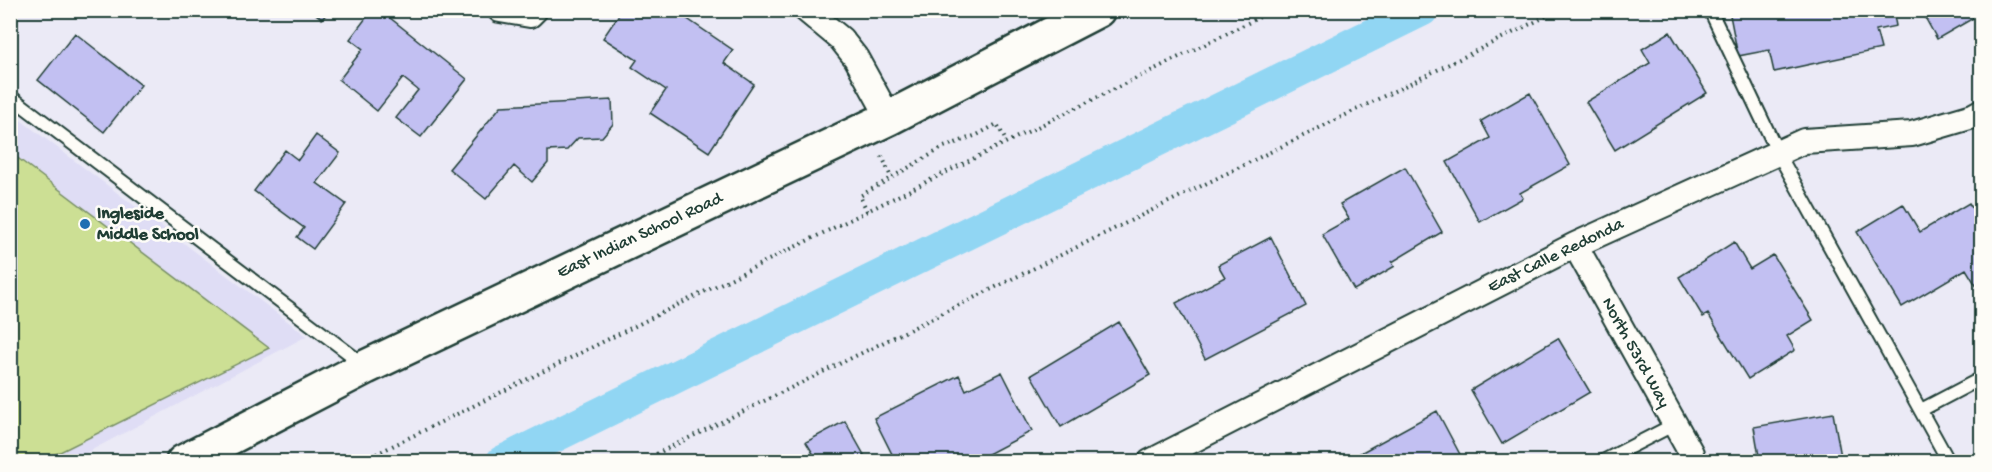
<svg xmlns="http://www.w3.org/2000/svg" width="1992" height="472" viewBox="0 0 1992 472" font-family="'Gochi Hand',sans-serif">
<rect width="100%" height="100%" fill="#ebeaf6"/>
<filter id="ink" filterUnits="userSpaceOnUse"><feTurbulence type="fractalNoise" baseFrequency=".0167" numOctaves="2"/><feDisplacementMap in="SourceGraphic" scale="12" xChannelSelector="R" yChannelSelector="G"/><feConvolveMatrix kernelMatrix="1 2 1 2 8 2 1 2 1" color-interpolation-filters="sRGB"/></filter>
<g filter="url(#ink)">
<path fill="#dfddf5" d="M10 112 307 336 71 461H11Z"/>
<path fill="#ccdf94" stroke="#768e64" stroke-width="1.5" d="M11 153 269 348 42 461H11Z"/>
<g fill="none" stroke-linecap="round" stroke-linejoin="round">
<path stroke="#91d6f3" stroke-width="33" d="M502 462 1422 10"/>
</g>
<path fill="#c2c0f2" stroke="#1f3d34" stroke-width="1.5" d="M311 10H330L322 19Z
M372 10H380L467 79 421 137 396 118 418 90 403 78 377 111 339 80 363 49 350 39Z
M622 10H674L733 50 724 63 754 84 709 152 650 113 666 90 632 67 637 60 603 38Z
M1729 10H1893L1896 26 1876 30 1881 49 1774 72 1769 50 1738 56Z
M1921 10H1982V13L1937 39Z
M1670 32 1707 93 1615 150 1586 102 1650 63 1642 49Z
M75 33 141 85 104 132 38 80Z
M1530 93 1570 165 1520 193 1523 198 1480 222 1447 162 1490 138 1481 121Z
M612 100 613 124 602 137 578 138 567 150 548 151V163L532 182 514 166 486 199 449 169 501 106Z
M316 135 340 153 317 183 346 204 313 249 297 237 304 228 254 191 285 150 298 160Z
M1405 167 1442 232 1392 262 1395 266 1354 290 1322 234 1349 219 1340 204Z
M1969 203 1982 224V285L1977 287 1966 269 1902 307 1857 232 1903 204 1920 232Z
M1271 237 1306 306 1205 359 1176 303 1225 277 1218 265Z
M1734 242 1750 269 1773 255 1813 320 1787 336 1795 350 1748 379 1708 314 1703 317 1679 277Z
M1119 322 1150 375 1061 427 1031 375Z
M1558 338 1590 392 1502 444 1471 390Z
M1002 372 1032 431 973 462H896L874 418 959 375 966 390Z
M1437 411 1464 462H1344Z
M1833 413 1842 462H1760L1754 427Z
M845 421 868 462H815L817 460 806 442Z"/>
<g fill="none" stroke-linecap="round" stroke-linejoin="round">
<g stroke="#1f3d34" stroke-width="16">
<path id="lane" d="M1710 10 1778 153 1949 462
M10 96 363 364
M1921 410 1982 378
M1601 462 1675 424"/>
</g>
<g stroke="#1f3d34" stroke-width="28">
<path id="street" d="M500 10 530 15 535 10
M806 10 841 39 856 58 889 118
M1575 245 1691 453 1692 462
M1150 462 1575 245 1804 141 1912 134 1973 116 1982 111"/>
</g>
<g stroke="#1f3d34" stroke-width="38">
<path id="secondary" d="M183 462 366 367 889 118 1098 10"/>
</g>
<path stroke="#1f3d34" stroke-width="4" stroke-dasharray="1.5 4.5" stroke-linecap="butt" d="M882 156 891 177
M867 211 860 196 944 147 977 135 997 124 1006 141
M360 462 1274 10
M640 462 1559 10"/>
<use href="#lane" stroke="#fdfcf7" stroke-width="12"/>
<use href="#street" stroke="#fdfcf7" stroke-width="24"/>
<use href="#secondary" stroke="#fdfcf7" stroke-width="33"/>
</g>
</g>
<circle fill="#1f6fb2" stroke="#fdfcf7" stroke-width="2" cx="85" cy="224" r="6"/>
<g text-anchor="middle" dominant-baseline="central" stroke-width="5" stroke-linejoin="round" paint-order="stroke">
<g font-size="18" font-weight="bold" fill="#1f3d34" stroke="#fdfcf7" text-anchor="start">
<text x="97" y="214">Ingleside<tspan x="97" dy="21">Middle School</tspan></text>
</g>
<g font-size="18" fill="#1f3d34" stroke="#fdfcf7">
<text transform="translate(640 236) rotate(-25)">East Indian School Road</text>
<text transform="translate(1556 256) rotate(-26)">East Calle Redonda</text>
<text transform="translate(1635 353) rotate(61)">North 53rd Way</text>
</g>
</g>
<rect width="1992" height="472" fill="none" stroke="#fdfcf7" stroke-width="36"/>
<rect x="18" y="18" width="1956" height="436" fill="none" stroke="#1f3d34" stroke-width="2" filter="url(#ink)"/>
</svg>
